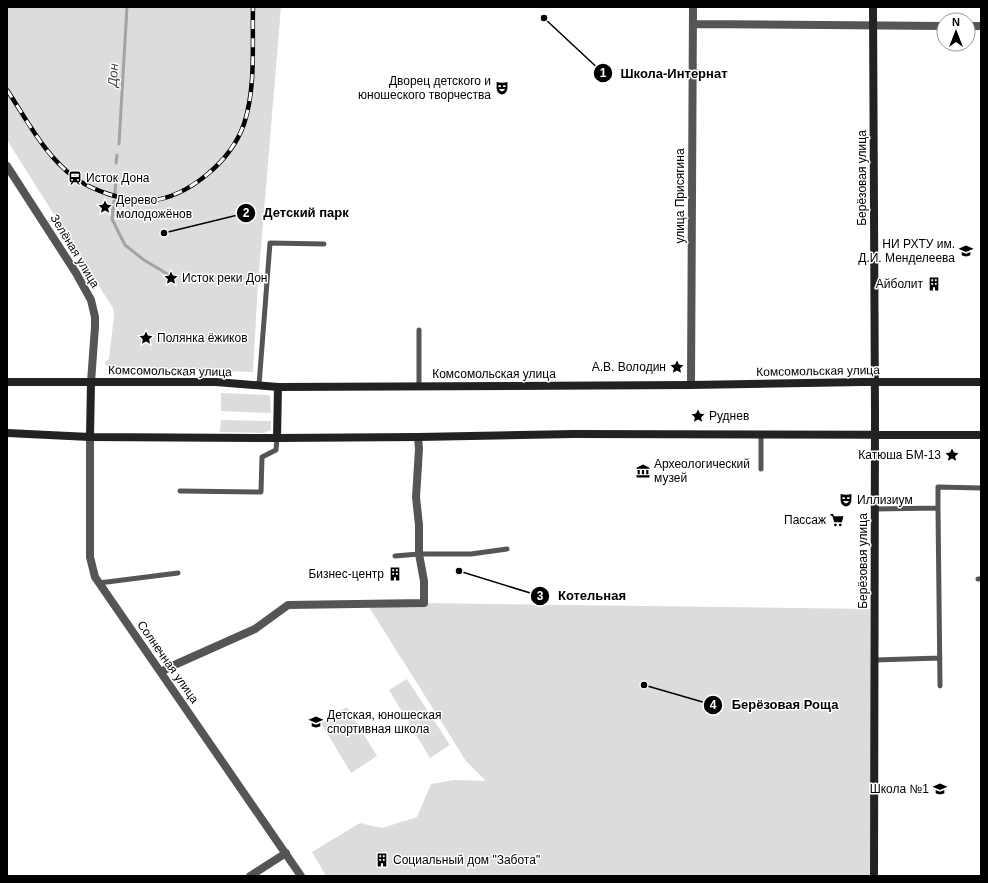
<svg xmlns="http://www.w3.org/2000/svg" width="988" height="883" viewBox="0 0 988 883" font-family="Helvetica,sans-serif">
<rect width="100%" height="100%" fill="#fff"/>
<path fill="#dcdcdc" d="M7 7H281L258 283 253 372 109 367 105 364V362L109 359 114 316 113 308 7 140Z
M221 393 268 395 270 396 271 413 221 411Z
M221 420 271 421V430L264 433 220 432Z
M424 603 870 609 871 876H326L312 852 360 823 382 828 417 817 431 784 454 780 486 781 466 761 369 607Z
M407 679 450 745 430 758 389 690Z
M347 707 377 756 351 773 321 723Z"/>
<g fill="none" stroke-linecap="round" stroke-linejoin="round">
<path stroke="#a3a3a3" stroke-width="3" d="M119 144 127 7
M116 163 117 155
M115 193 116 176
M114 201 112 219 125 245 144 260 169 275"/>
<path stroke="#555" stroke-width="5" d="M419 330V386
M259 385 270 243 324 244
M761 434V469
M180 491 261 492 262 457 276 450 277 438
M938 508 940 686
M875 509 938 508V487L981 488
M395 556 419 554H471L507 549
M978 579H981
M99 583 178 573
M875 660 940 658"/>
<path stroke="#555" stroke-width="8" d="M693 24 944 26
M968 26H981
M7 166 76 273 91 300 95 317V327L91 382
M691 385 693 7
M90 437V557L95 577 301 876
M161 672 172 666 255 629 288 605 424 603V581L419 554V525L416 497 419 449 418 437
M250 876 286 853"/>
<path stroke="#222" stroke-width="8" d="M873 7 875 414 874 876
M7 382H216L278 387 691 385 862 382H981
M7 433 90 437 277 438 418 437 573 434 981 435
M90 437 91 382
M277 438 278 387"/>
<g stroke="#000" stroke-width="4.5">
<path id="rail" d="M7 90C27 120 45 156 75 178 93 191 127 202 149 201 189 197 231 161 244 124 256 88 252 45 253 7"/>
</g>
<use href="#rail" stroke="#fff" stroke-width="3" stroke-dasharray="9" stroke-linecap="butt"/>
</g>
<defs>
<g id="theatre-bare" transform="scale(1.08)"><path d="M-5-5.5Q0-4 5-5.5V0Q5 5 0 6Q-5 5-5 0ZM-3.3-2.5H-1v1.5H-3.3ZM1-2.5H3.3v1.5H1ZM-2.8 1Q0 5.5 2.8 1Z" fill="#000" stroke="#fff" stroke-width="2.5" paint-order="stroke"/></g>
<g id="station-bare" transform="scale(1.08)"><path d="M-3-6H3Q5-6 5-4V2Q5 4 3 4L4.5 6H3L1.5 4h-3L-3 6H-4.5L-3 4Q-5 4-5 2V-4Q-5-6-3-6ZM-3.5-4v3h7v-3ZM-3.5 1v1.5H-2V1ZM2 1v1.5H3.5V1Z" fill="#000" stroke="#fff" stroke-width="2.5" paint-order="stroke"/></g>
<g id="sight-bare" transform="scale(1.08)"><path d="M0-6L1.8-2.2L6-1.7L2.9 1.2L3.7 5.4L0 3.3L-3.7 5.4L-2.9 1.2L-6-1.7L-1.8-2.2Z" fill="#000" stroke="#fff" stroke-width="2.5" paint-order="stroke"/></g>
<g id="university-bare" transform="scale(1.08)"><path d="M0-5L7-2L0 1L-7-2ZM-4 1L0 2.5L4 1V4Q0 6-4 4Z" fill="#000" stroke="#fff" stroke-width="2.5" paint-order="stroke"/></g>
<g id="building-bare" transform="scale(1.08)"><path d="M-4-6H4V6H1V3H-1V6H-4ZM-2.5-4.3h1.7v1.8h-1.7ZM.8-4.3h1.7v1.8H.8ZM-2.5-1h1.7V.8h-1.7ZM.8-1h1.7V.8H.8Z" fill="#000" stroke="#fff" stroke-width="2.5" paint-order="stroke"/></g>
<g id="museum-bare" transform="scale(1.08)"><path d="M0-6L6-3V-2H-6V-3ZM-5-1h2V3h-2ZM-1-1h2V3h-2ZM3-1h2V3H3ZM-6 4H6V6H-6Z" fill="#000" stroke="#fff" stroke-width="2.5" paint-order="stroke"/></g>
<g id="supermarket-bare" transform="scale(1.08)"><path d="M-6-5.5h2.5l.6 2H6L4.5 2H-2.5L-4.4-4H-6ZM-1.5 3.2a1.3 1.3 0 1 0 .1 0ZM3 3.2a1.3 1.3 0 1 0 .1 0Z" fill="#000" stroke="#fff" stroke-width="2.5" paint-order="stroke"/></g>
<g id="school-bare" transform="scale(1.08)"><path d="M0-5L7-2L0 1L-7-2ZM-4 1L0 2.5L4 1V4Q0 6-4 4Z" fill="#000" stroke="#fff" stroke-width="2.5" paint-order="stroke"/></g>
</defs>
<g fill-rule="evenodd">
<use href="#theatre-bare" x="502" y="88"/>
<use href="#station-bare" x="75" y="178"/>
<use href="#sight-bare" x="105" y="207"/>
<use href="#university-bare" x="966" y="251"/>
<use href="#sight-bare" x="171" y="278"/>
<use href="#building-bare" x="934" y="284"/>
<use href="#sight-bare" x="146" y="338"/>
<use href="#sight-bare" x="677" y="367"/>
<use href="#sight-bare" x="698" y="416"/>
<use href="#sight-bare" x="952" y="455"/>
<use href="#museum-bare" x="643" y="471"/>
<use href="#theatre-bare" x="846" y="500"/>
<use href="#supermarket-bare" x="837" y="520"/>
<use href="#building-bare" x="395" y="574"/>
<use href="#school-bare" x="316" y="722"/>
<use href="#school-bare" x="940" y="789"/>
<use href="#building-bare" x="382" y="860"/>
</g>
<g text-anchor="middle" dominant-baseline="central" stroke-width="3" stroke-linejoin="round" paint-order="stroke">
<g font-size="12" fill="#000" stroke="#fff" text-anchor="start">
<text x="491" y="81" text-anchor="end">Дворец детского и<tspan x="491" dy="14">юношеского творчества</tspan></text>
<text x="86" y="178">Исток Дона</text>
<text x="116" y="200">Дерево<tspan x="116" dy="14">молодожёнов</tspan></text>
<text x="955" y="244" text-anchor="end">НИ РХТУ им.<tspan x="955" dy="14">Д.И. Менделеева</tspan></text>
<text x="182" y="278">Исток реки Дон</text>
<text x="923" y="284" text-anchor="end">Айболит</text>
<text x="157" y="338">Полянка ёжиков</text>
<text x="666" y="367" text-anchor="end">А.В. Володин</text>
<text x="709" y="416">Руднев</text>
<text x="941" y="455" text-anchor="end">Катюша БМ-13</text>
<text x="654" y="464">Археологический<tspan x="654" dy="14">музей</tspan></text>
<text x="857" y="500">Иллизиум</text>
<text x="826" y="520" text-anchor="end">Пассаж</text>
<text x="384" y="574" text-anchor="end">Бизнес-центр</text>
<text x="327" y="715">Детская, юношеская<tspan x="327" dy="14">спортивная школа</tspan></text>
<text x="929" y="789" text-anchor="end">Школа №1</text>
<text x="393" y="860">Социальный дом "Забота"</text>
</g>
<g font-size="12" fill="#000" stroke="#fff">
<text transform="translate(862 178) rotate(-90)">Берёзовая улица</text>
<text transform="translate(680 196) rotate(-90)">улица Присягина</text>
<text transform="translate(75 251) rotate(59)">Зелёная улица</text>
<text transform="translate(170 371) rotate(1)">Комсомольская улица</text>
<text transform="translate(818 371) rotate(-1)">Комсомольская улица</text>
<text x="494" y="374">Комсомольская улица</text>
<text transform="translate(863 561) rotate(-90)">Берёзовая улица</text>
<text transform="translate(168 662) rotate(55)">Солнечная улица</text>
</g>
<g font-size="13" font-style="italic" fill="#444" stroke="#fff">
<text transform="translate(113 75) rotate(-86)">Дон</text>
</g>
</g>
<path fill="none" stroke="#000" stroke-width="1.5" d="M544 18L603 73M164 233L246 213M459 571L540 596M644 685L713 705"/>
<g fill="#000" stroke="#fff" stroke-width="1.5">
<circle cx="544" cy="18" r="4"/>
<circle cx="164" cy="233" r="4"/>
<circle cx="459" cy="571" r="4"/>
<circle cx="644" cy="685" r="4"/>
<circle cx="603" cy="73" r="10"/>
<circle cx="246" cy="213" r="10"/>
<circle cx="540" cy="596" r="10"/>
<circle cx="713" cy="705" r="10"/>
</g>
<g font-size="12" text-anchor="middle" font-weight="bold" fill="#fff">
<text x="603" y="77">1</text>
<text x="246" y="217">2</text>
<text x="540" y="600">3</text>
<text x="713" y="709">4</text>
</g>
<g font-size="13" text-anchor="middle" font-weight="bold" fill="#000" stroke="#fff" stroke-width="3" stroke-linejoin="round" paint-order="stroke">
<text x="674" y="78">Школа-Интернат</text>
<text x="306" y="217">Детский парк</text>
<text x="592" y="600">Котельная</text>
<text x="785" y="709">Берёзовая Роща</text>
</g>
<rect width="988" height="883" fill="none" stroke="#000000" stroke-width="16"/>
<g transform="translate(956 32)"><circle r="19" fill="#ffffff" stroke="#999999"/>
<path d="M0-3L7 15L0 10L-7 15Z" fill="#000000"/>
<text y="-6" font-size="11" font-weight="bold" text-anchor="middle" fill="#000000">N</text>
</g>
</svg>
